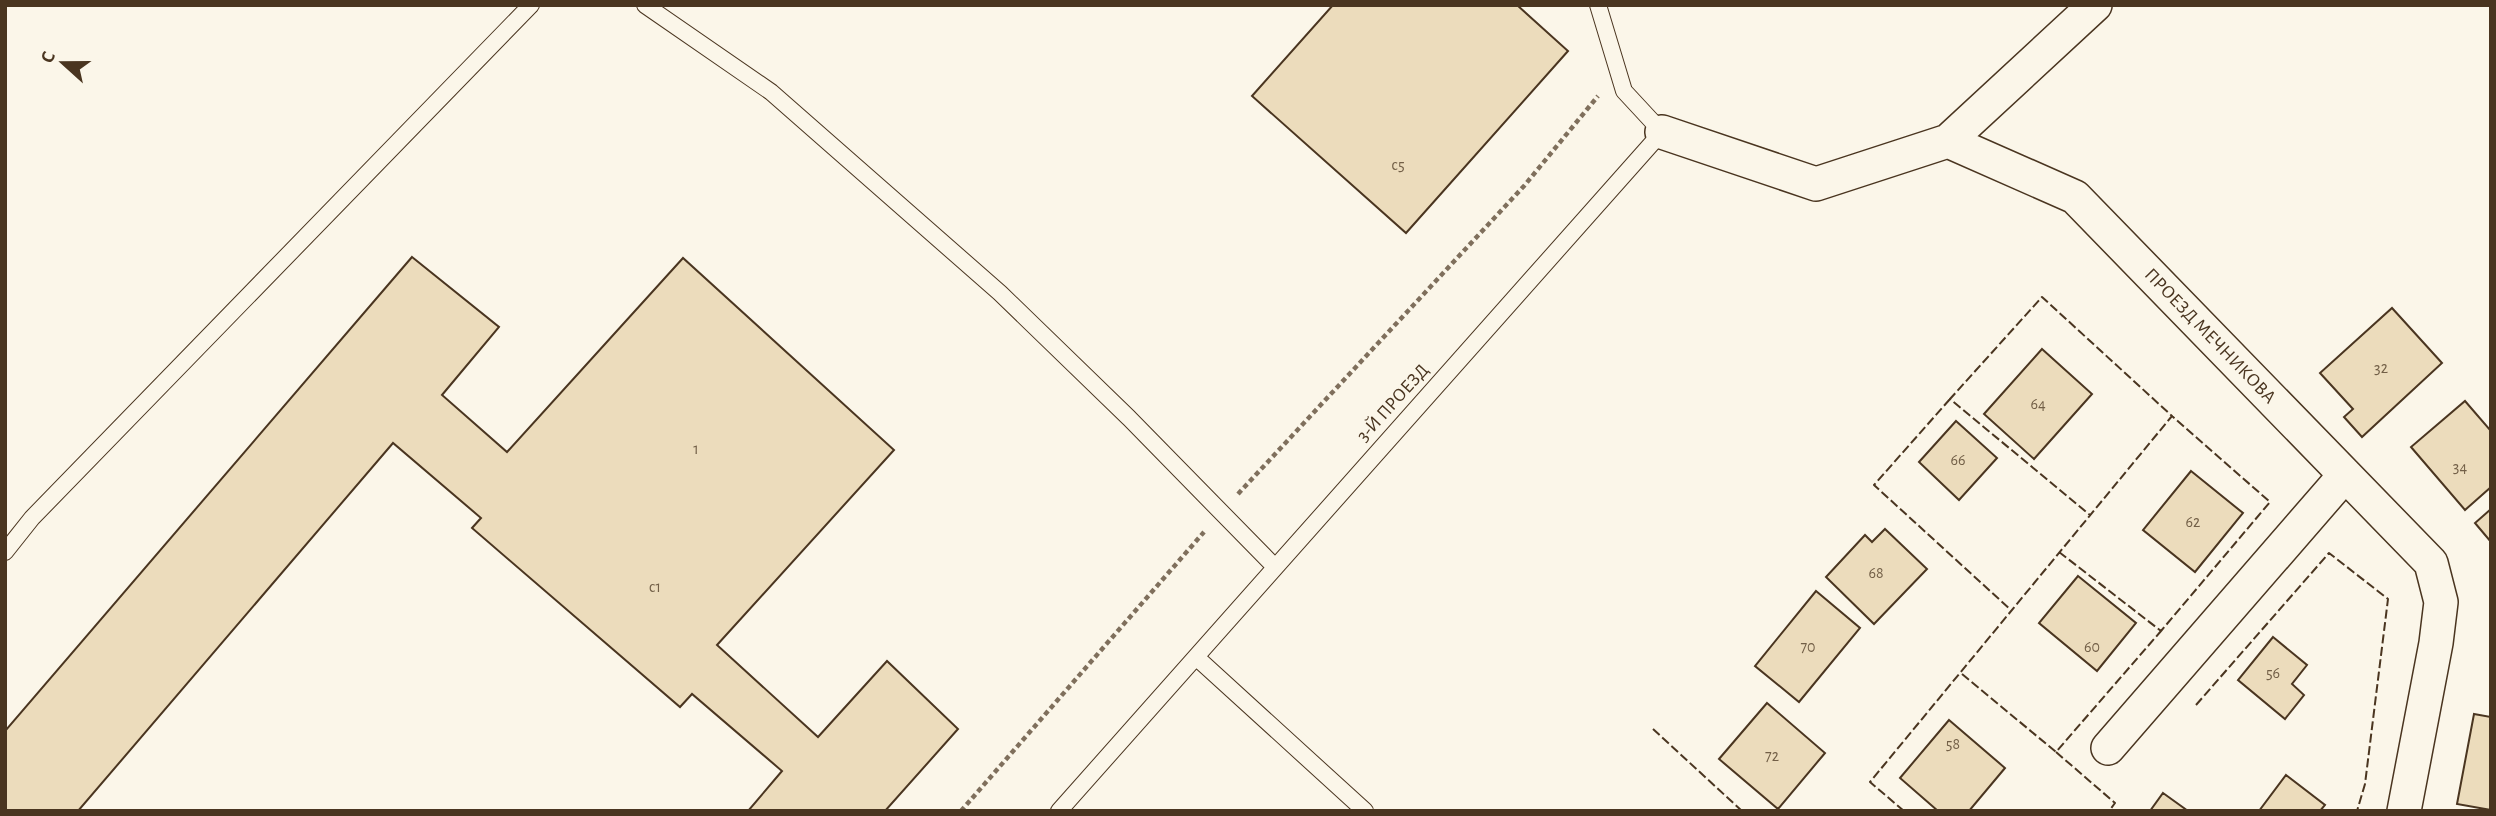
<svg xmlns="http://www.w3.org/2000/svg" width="2496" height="816" viewBox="0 0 2496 816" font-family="'Alegreya Sans',sans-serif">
<rect width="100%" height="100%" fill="#fbf6e9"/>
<path fill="#ecdcbc" stroke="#4a3520" stroke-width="2" d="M1333 5H1517L1568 51 1406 233 1252 96Z
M412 257 499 327 442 395 507 452 683 258 894 450 717 645 818 737 887 661 958 729 885 811H748L782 771 692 694 680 707 472 528 481 518 393 443 78 811H5V731Z
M2392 308 2442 363 2362 437 2344 417 2353 409 2320 373Z
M2042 349 2092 394 2034 459 1984 414Z
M2465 401 2491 431V487L2465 510 2411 447Z
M1956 421 1997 458 1959 500 1919 462Z
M2191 471 2243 513 2195 572 2143 530Z
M2491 509V542L2475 523Z
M1885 529 1927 569 1874 624 1826 577 1865 535 1872 542Z
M2078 576 2136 623 2097 671 2039 623Z
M1816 591 1860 628 1799 702 1755 666Z
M2273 637 2307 665 2292 684 2304 695 2285 719 2238 680Z
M1767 703 1825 753 1778 809 1719 759Z
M2474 714 2491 717V810L2457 804Z
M1949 720 2005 768 1969 811H1938L1900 778Z
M2286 775 2325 805 2320 811H2259Z
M2163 793 2188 811H2150Z"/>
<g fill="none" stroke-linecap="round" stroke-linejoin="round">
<g stroke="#4a3520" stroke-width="18">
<path id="lane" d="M645 5 771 92 1000 293 1129 418 1275 567
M5 552 32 518 531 5
M1196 657 1365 811
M1059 811 1662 132 1624 91 1598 5"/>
</g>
<g stroke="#4a3520" stroke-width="36">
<path id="street" d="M1662 132 1816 184 1948 141 2075 197 2431 563 2441 602 2436 643 2404 811
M1948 141 2095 5
M2108 748 2345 475"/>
</g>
<path stroke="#7f6f5c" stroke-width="4.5" stroke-dasharray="5 3.5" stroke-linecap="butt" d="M1238 494 1524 186 1598 96
M961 811 1204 532"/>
<use href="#lane" stroke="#fbf6e9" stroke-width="16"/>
<use href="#street" stroke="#fbf6e9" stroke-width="33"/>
<path stroke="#4a3520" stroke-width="2" stroke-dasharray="9 3.5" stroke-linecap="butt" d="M1950 399 1874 485 2012 611
M2059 552 2161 631 2270 502 2172 416
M1962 674 2056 752 2161 631
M2196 705 2329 553 2388 599 2365 784 2357 811
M1653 729 1742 811
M2056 752 2115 803 2109 811
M1904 811 1870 782 2172 416 2042 297 1950 399 2090 515"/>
</g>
<g text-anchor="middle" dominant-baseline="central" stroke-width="5" stroke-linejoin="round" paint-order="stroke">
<g font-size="16" fill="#725f47">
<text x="1398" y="165">с5</text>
<text x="2381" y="368">32</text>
<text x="2038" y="404">64</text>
<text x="696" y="449">1</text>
<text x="1958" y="460">66</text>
<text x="2460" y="467">34</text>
<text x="2193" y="522">62</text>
<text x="1876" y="573">68</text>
<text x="655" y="587">с1</text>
<text x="1808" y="647">70</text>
<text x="2092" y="647">60</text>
<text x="2273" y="673">56</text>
<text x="1953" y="744">58</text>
<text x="1772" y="756">72</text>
</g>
<g font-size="19" fill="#4a3520" stroke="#fbf6e9">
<text transform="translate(2210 336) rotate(46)">ПРОЕЗД МЕЧНИКОВА</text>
<text transform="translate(1393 403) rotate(-48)">3-Й ПРОЕЗД</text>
</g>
</g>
<rect width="2496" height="816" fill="none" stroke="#4a3520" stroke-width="14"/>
<g transform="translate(63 63) rotate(291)" stroke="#fbf6e9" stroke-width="5" paint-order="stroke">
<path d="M0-5L12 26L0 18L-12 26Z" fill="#4a3520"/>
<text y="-10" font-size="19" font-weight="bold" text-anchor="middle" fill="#4a3520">С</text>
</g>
</svg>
